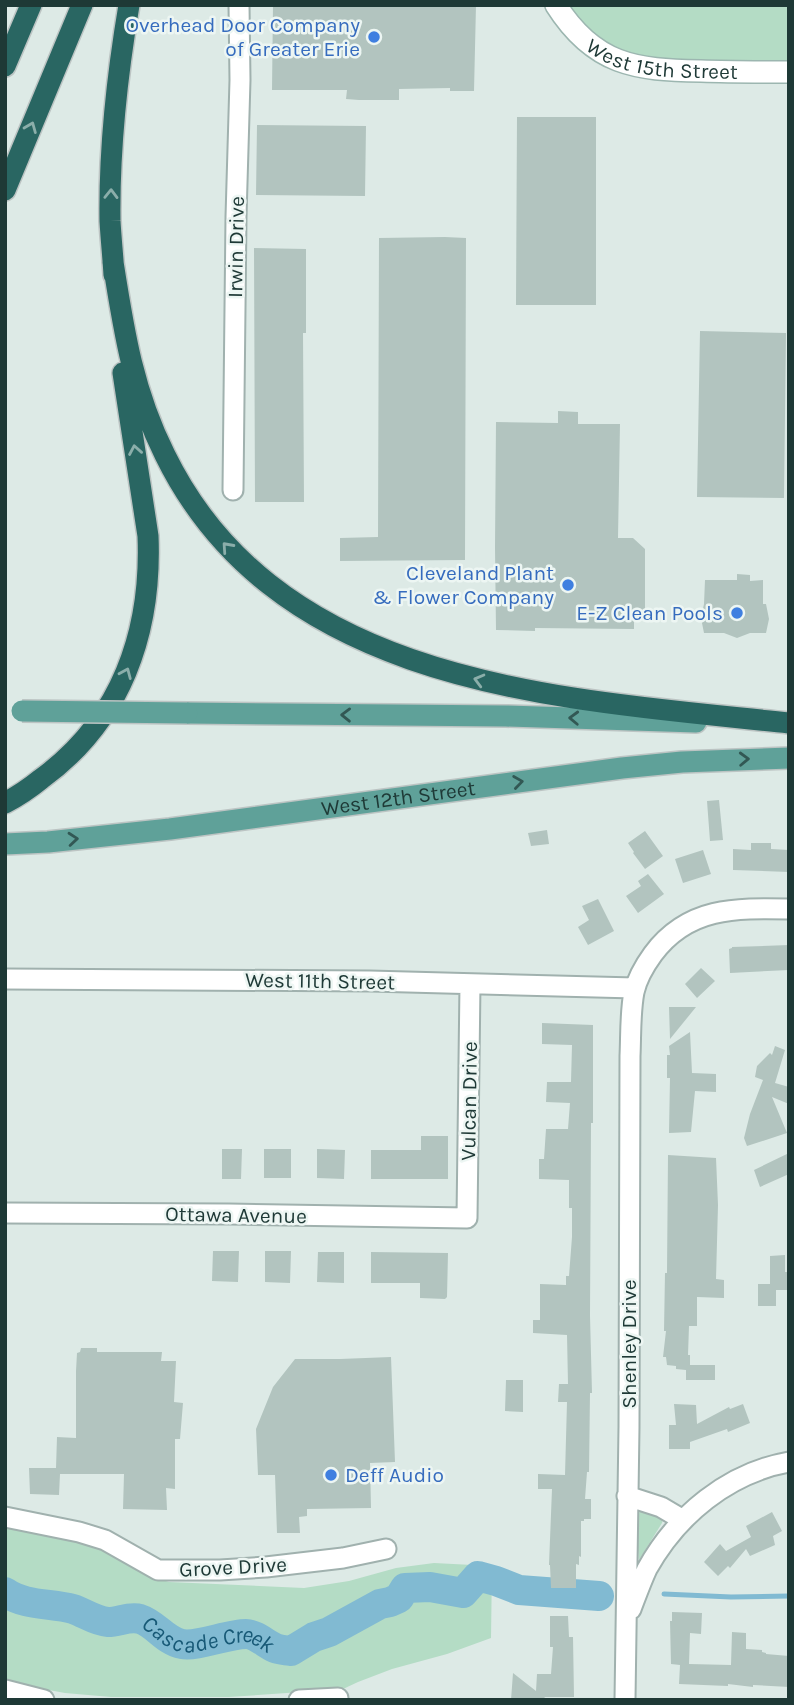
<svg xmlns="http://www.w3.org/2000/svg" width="794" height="1705" viewBox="0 0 794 1705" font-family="Karla,sans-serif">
<rect width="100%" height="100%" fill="#ddeae6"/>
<path fill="#b4dcc5" d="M568 5H789V64L668 63 630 56 608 47 582 26Z
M644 1510 659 1516 663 1519 662 1523 639 1560 637 1540 638 1513Z
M5 1525 87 1542 124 1559 144 1574 169 1582 304 1588 349 1581 396 1568 434 1563 492 1566 491 1638 447 1654 392 1669 358 1682 343 1689 338 1698 316 1691 229 1697H111L65 1693 5 1682Z"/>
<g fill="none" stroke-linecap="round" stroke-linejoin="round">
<path stroke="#81bad2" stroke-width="5" d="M664 1594 731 1597 789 1596"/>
<path stroke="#81bad2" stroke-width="30" id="s1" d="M5 1592C25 1606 50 1603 73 1609 85 1613 95 1621 108 1622 119 1622 129 1616 140 1619 156 1624 165 1641 182 1644 197 1647 228 1634 246 1634 255 1634 266 1644 275 1648 280 1650 285 1650 291 1651L314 1637 329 1632 380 1604 390 1602 399 1598 405 1588 430 1587 463 1593 478 1576 496 1581 519 1590 599 1596"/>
</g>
<path fill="#b2c4bf" d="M273 5H476L474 91H450V88L399 89V100H359L346 99 347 90H272Z
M517 117H596V305H516Z
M257 125 366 126 365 196 256 195Z
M445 237 466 238 465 560 340 561V538L378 537 379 238Z
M254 248 306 249V333H303L304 502H255Z
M700 331 786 333 784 498 697 497Z
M558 411 578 412V424H620L618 538H633L645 549V612H634V629L535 628V631L496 630 495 548 496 422 558 423Z
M737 574 750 575V581L763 580V604H766L769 619 766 633H750L737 638 724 633H704L701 618 704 604 705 580H737Z
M719 800 723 840 710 841 707 801Z
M547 830 549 844 531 846 528 833Z
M645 831 663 856 645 869 633 853 634 852 628 843Z
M751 843H771V849L789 850V872L733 870V849L751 850Z
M703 850 711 874 683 883 675 859Z
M648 874 664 894 638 913 626 896 641 886 638 881Z
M598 899 614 931 588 945 578 927 589 920 582 906Z
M789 945V970L730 973 729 949 732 948V947Z
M701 968 715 981 697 998 685 984Z
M669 1007H696L670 1039Z
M542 1023 593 1025V1123H591L590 1316 592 1393H590L589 1472H587L585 1499H591V1519H584V1521H581V1557L579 1556V1565L576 1564V1588H551L550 1565H549L552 1489H538V1474L565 1475 567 1402H558L559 1384H568L567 1335 533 1333V1320H540V1284L566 1285V1276H569L572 1237V1208H569V1180L539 1179V1159H544L546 1129H568L570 1103 546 1102 547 1082H571L572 1045 542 1044Z
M690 1032 692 1073 716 1074V1092L695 1091 691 1132 669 1133 670 1078H667V1055H670L669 1046Z
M775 1046 785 1050 775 1083 789 1087V1104L772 1097 787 1133 747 1146 744 1138 750 1114 763 1080 755 1077 757 1066 770 1053 772 1055Z
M421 1136H448V1179H371V1150H421Z
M222 1149H242L241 1179H222Z
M264 1149H291V1178H264Z
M317 1149 345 1150 344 1179 317 1178Z
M789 1153V1174L760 1187 754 1170Z
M668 1155 716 1158 718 1205 716 1279 724 1280V1298L697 1297V1326H689L688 1355H690V1365H715V1380H686V1370L676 1369V1366L667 1365 666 1357H663L666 1331H664L665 1273H667Z
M213 1251H239L238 1282 212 1281Z
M265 1251H291L290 1283 265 1282Z
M318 1252H344V1283L317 1282Z
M371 1252 448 1253 447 1297 445 1299 420 1298V1283H371Z
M785 1255V1272H789V1290H776V1306H758V1284H770V1256Z
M81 1348H97V1352H162L161 1361H176L174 1402 183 1403 180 1439H175V1489L166 1488 167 1510 123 1509 124 1474H60L59 1495 30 1494 29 1468H56L57 1437 76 1438V1371L77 1353 80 1352Z
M391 1357 395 1462 370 1463 371 1508 307 1509V1516L299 1517 300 1533H277L275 1475H258L256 1429 273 1387 295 1359H340Z
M506 1380H523V1412L505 1411Z
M674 1404 696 1405 697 1424 729 1407 730 1409 743 1404 750 1423 728 1432 727 1429 690 1442V1449H669V1425H676Z
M772 1512 782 1531 773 1536 775 1545 750 1556 746 1549 730 1568 728 1566 718 1576 704 1562 720 1544 726 1551 751 1537 746 1526Z
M672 1612 702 1613 701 1634 690 1633 689 1664 731 1665 732 1632 746 1633V1649L762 1650V1652L766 1653V1654L789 1656V1687L753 1685V1687L728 1684V1686L679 1684 680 1665 671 1664 670 1621H672Z
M550 1616H568L569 1637H573L574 1697H544L548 1700H511L513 1673 536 1691 537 1674H551L553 1647H550Z"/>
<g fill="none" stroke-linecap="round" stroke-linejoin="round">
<g stroke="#a0b1ae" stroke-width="23">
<path id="street" d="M233 490 236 217 240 80 239 5
M5 979 370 981 635 988
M5 1213 229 1214 467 1218 470 984
M627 1496 661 1507 683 1520
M5 1517 79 1532 105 1540 158 1570H220L266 1567 343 1558 386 1549
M631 1609C636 1596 641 1582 647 1569 677 1515 728 1473 789 1462
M5 1690 44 1700
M299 1700 338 1698
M625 1700 629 1427 630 1056C631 1035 630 1013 634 992 637 979 645 965 653 954 688 907 735 908 789 909"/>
</g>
<g stroke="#9cb6b0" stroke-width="24">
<g id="secondary">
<path id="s2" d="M556 5C594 65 635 70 701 71 730 72 760 72 789 72"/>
</g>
</g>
<g stroke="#bcc4c3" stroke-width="24">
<g id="primary">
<path d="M187 713 506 716 696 722"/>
<path id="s3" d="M5 844 48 842 170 829 622 768 682 762 789 758"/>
</g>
</g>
<g stroke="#bcc4c3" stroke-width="24">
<path id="highway" d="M5 66 31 5
M5 190 82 5
M113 262C124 332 133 391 165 455 279 688 564 699 789 723
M114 275C113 257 111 239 110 221 109 149 117 76 129 5
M5 803C18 796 30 788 41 779 121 721 152 633 148 536L123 373"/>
</g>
<use href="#street" stroke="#fff" stroke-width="19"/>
<use href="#secondary" stroke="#fff" stroke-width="21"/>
<use href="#primary" stroke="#5fa199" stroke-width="21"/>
<use href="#highway" stroke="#296662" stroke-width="21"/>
<g stroke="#bcc4c3" stroke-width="24" stroke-linecap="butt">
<path id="primary-bridge" d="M22 711 187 713"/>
</g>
<use href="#primary-bridge" stroke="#5fa199" stroke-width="21"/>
</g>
<defs><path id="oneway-chevron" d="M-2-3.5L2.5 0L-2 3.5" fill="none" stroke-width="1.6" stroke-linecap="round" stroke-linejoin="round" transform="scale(1.75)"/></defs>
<g stroke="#8baeaa">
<use href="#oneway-chevron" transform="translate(31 127) rotate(-68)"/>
<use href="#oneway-chevron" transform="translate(111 194) rotate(-89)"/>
<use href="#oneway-chevron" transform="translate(135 450) rotate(-100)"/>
<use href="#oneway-chevron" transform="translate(227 547) rotate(-132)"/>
<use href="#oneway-chevron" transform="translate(126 673) rotate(-67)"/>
<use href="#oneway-chevron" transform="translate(479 680) rotate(-165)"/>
</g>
<g stroke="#325854">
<use href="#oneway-chevron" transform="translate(346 715) rotate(-179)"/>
<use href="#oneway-chevron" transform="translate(574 718) rotate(-178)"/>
<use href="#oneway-chevron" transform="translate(744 759) rotate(-2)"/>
<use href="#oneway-chevron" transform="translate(518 782) rotate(-8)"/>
<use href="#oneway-chevron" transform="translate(73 839) rotate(-5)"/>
</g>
<g fill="#3f7fe0" stroke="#edf6f3" stroke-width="2.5">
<circle cx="374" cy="37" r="7"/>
<circle cx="568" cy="585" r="7"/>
<circle cx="737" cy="613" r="7"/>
<circle cx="331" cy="1475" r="7"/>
</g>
<g text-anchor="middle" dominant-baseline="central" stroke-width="5" stroke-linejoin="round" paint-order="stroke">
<g font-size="21" fill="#366cbe" stroke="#edf6f3" text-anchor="end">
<text x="360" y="25">Overhead Door Company<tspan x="360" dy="24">of Greater Erie</tspan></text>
<text x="554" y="573">Cleveland Plant<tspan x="554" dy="24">&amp; Flower Company</tspan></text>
<text x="723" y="613">E-Z Clean Pools</text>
<text x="345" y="1475" text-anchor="start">Deff Audio</text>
</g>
<g font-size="21" fill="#1e3936" stroke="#edf6f3">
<text stroke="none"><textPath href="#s2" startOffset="128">West 15th Street</textPath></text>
<text transform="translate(236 247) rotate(-89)">Irwin Drive</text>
<text stroke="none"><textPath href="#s3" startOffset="396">West 12th Street</textPath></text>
<text transform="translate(320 981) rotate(1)">West 11th Street</text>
<text transform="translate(469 1101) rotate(-89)">Vulcan Drive</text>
<text transform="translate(236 1215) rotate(1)">Ottawa Avenue</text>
<text transform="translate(629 1344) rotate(-90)">Shenley Drive</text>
<text transform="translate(233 1567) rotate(-3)">Grove Drive</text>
</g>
<g font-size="23" font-style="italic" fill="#175976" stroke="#edf6f3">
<text stroke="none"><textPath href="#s1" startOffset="215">Cascade Creek</textPath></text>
</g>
</g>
<rect width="794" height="1705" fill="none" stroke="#1e3936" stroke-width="14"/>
</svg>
